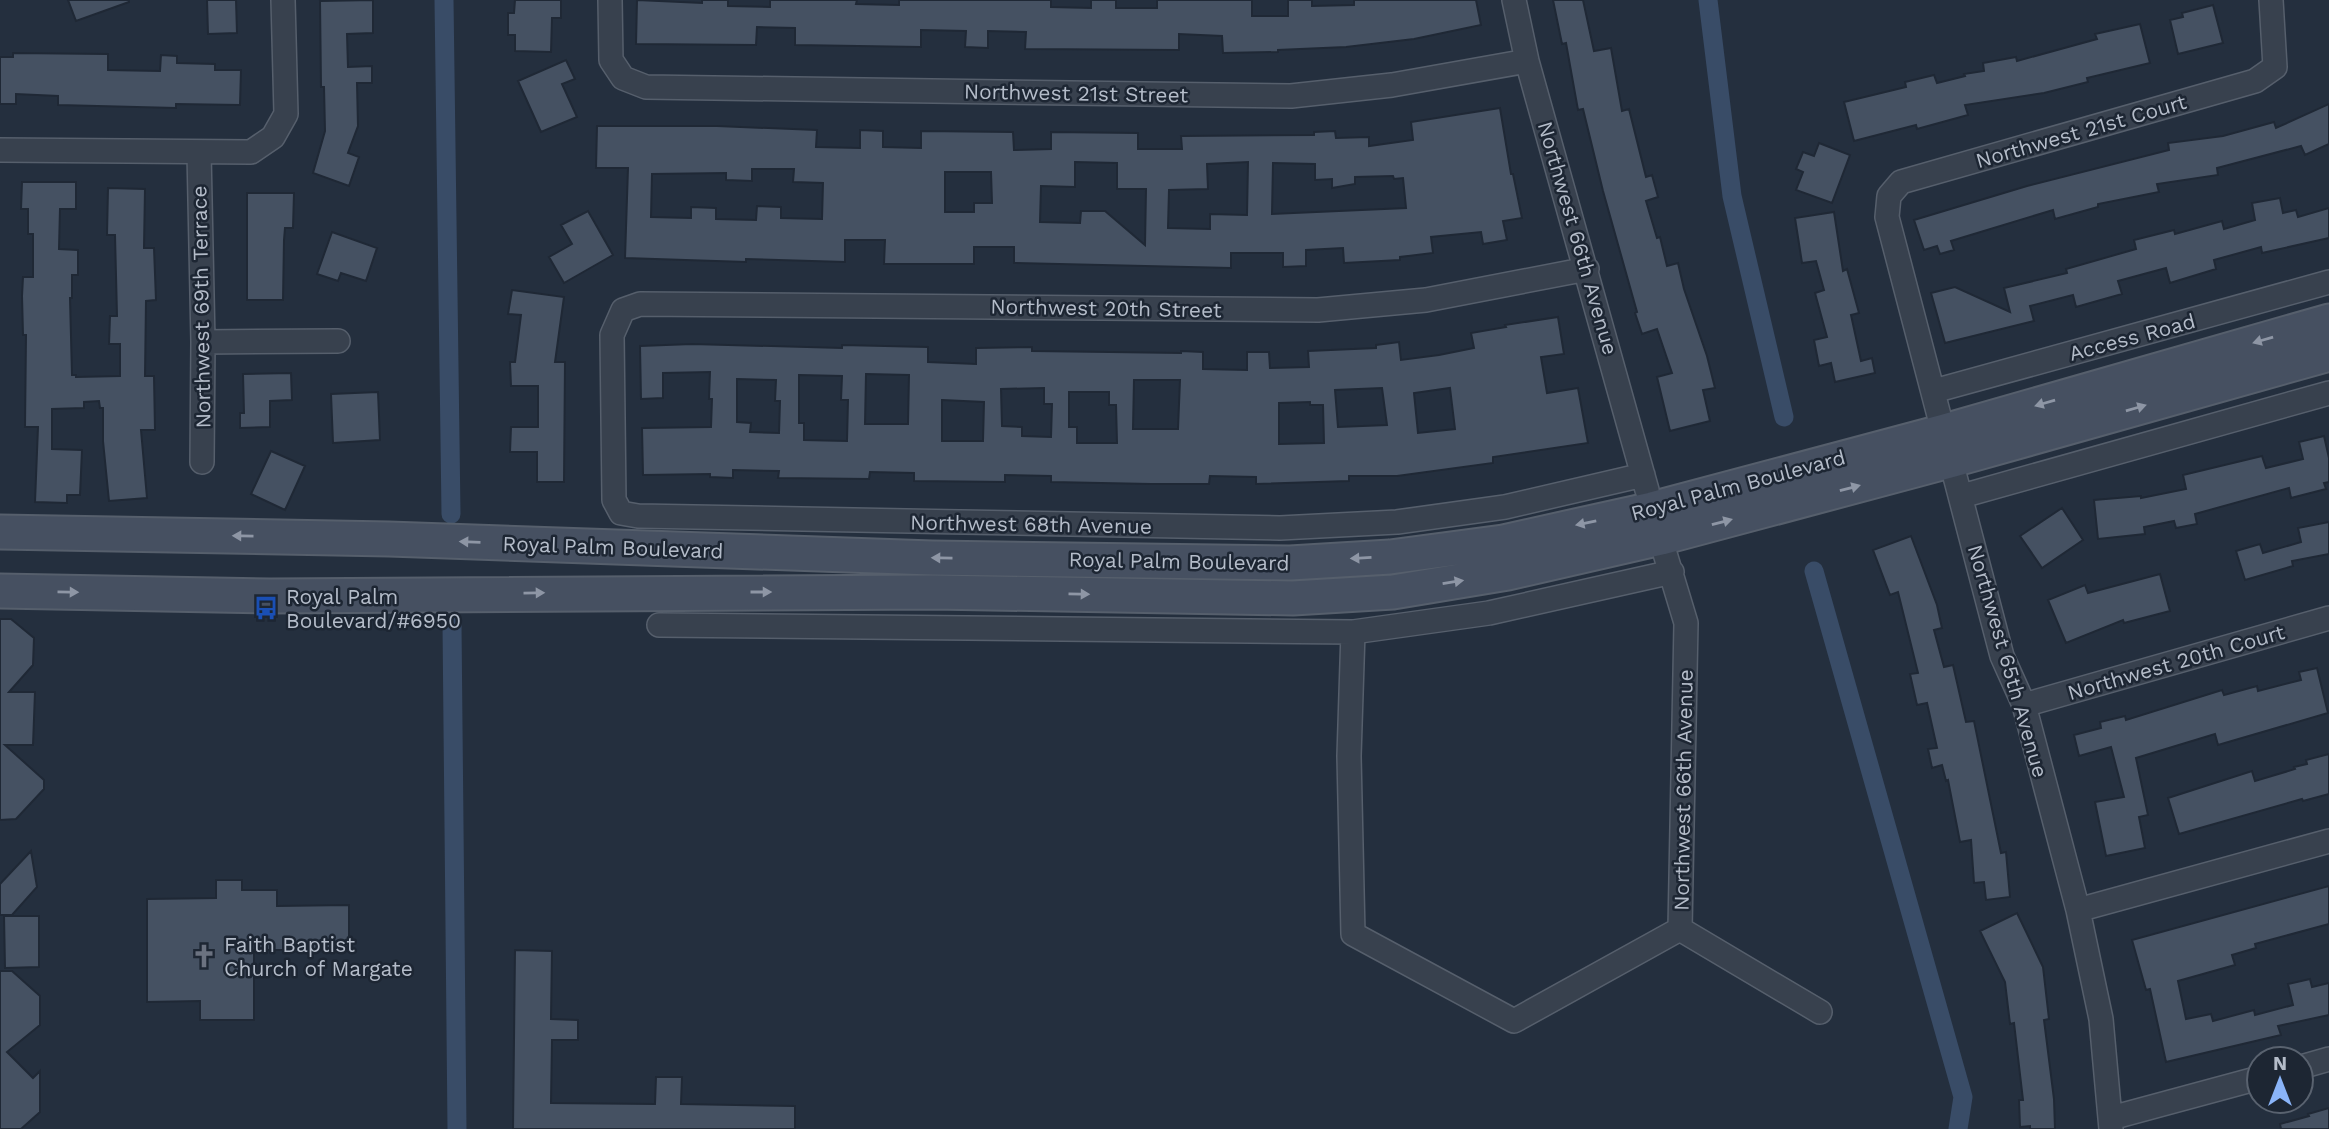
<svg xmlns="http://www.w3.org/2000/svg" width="2329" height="1129" viewBox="0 0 2329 1129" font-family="'Work Sans',sans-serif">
<rect width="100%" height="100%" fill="#242f3e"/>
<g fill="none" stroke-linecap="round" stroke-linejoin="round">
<path stroke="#394c67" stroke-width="19" d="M444 0 451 514
M1708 0 1732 196 1784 417
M1814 571 1963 1097 1958 1129
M452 624 457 1129"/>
</g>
<path fill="#455162" stroke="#1f2835" stroke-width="2" fill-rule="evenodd" d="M68 0H129V2L76 21Z
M207 0H236L237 33 208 34Z
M373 0V33L347 34 348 67 372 66V83H357L358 126 348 153 359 157 349 186 313 173 325 131 324 87H321L320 1Z
M515 0H561V18H552L551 52 515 51V35H508V13H514Z
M637 0 702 3V0H728V6L770 7V0H857L856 4 899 5V0H1051V7L1091 8V0H1116V8H1157V0H1252V16H1288V0H1312V6L1354 5V0H1476L1481 25 1414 39 1346 47 1278 50V52L1223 53 1222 36 1179 34V50L1025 49 1026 32 988 31V48L965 47 966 31 921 30V47L795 45V28L757 27 756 45 636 44Z
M1553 0H1583L1594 51 1611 48 1622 111 1629 109 1646 177 1652 175 1658 197 1646 201 1657 238 1660 237 1667 266 1678 263 1684 289 1707 356 1715 388 1703 390 1710 421 1670 431 1657 377 1672 373 1657 329 1642 334 1635 313 1637 312 1603 191 1583 109 1578 110 1566 43 1562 44Z
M2213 5 2223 43 2178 54 2170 20 2183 17 2182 13Z
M2140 24 2150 63 2087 78 2088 82 2044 93 1965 105 1968 115 1917 129 1916 125 1854 141 1844 102 1906 87 1905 82 1934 75 1937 83 1965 76 1964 74 1984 71 1983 63 2016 57 2017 61 2097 39 2095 34Z
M13 53 108 54V70L160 71 161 55 177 56V63L215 64V70H241L240 105 176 104V108L58 105V96L16 94V104H0V57H13Z
M566 60 575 79 562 84 577 117 541 132 518 81Z
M2329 104V144L2305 155 2301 146 2217 168 2218 175 2157 184 2159 192 2098 204V207L2055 219 2053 210 1951 241 1954 250 1940 254 1937 246 1924 250 1914 220 2027 186 2169 150 2168 143 2223 136 2274 122 2276 128Z
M1500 108 1511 174H1513L1522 218 1503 221 1507 240 1483 244 1481 232 1431 237 1433 253 1400 257V260L1344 263 1343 248 1306 250V266L1283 267V253H1231V268L1014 263V247H974V264H884L885 240H845V262L746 259V262L625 258 628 168H596L597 126H717L817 130 816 147 860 148V130L883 131V147L921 148V131L1013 132 1014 150 1051 149V132L1138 133V149H1182L1181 136 1314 135V132L1335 131 1336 138 1369 137V146L1413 140 1411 122ZM1075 162 1117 163V189H1146L1145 245 1105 211H1081L1080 223 1040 222 1041 186 1075 187ZM1248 162 1247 215 1210 214V229L1168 228 1169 190 1208 189 1207 164ZM1273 163 1315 164V180L1332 179V188L1355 184V177L1393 176 1394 179 1403 178 1406 208 1272 214ZM752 169H794L793 182 823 183 822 219 781 218V207L757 206 756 220 716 219V208L691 207V218L651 217 652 174 726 173V180L752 181ZM945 172H991L992 203H974V212H945Z
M1819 143 1850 155 1832 203 1796 190 1803 172 1796 169 1803 152 1814 156Z
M22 182H76V209H60L59 249 78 250V275H72V298H70L72 375H76V377L120 376V344H109L110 316H117L115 235H107L108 188 145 189 144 248H154L156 300 146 301 145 376H154L155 430H141L147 498 109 501 103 441V408H100L99 401 84 402V408L52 409V449L82 450 80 495H67V503L35 502 38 427H25L26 335H23L22 296 23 277H33V234H28V209H21Z
M247 193H294L293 228H285L284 240 283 300H247Z
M2280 198 2283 213 2296 210 2298 217 2329 208V238L2262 253 2261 247 2214 260 2216 269 2170 283 2166 268 2118 281 2122 294 2076 307 2073 295 2030 306 2034 321 1945 343 1931 293 1955 287 2010 312 2004 288 2067 273 2066 269 2136 249 2134 240 2174 230 2175 234 2222 221 2224 229 2255 220 2252 203Z
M588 211 613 255 564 283 549 257 572 244 561 225Z
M1834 212 1843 271 1847 269 1859 313 1851 315 1861 361 1872 358 1875 373 1835 382 1831 363 1819 366 1814 340 1827 337 1815 293 1824 290 1816 261 1802 263 1795 218Z
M332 232 377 248 366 281 341 273 338 281 317 274Z
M512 290 564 297 555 362H565L564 482H537V452H510L511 427H538V386H511L510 362H515L521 315 508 314Z
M1558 317 1564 354 1541 357 1547 393 1578 388 1588 443 1493 457V463L1397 476H1349V481L1256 484V477L1210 476 1209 484H1151L1051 482V476L1005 475V482L914 481V473L870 472 869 479 778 478 779 471 733 470V478L710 477V474L643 475 642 428 711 427 712 399H709L710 372 663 373V398L641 399 640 346 692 344 842 348V345L928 347V362L976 364V348L1032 347V351L1110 352 1181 353V351L1203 352V369L1247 370V352H1269L1270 368 1309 367 1308 351 1376 348V345L1399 342 1401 360 1439 355 1474 348 1471 333 1506 327 1505 325ZM866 374 909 375 908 424H865ZM799 375 842 376 841 400H848L847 441 804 440V423H799ZM737 379 776 380 775 401H780L779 433 750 432 751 423 737 422ZM1134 380H1180L1178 429H1133ZM1044 388V404H1052L1051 437 1022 436V427L1002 426 1001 389ZM1382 388 1387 425 1338 427 1335 390ZM1450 388 1455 429 1418 433 1414 393ZM1069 392H1109V405H1116L1117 443H1077V427H1069ZM942 400 984 402 983 441H942ZM1310 402V405H1323L1324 443 1279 444V403Z
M291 373 292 400 270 401V427L240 428V413H244L243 374Z
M378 392 380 440 333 443 331 394Z
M2324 436 2329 458V482L2324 483 2326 489 2291 498 2289 488 2195 514 2197 524 2176 528 2174 521 2144 527 2145 534 2098 539 2094 500 2141 496V498L2186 489 2183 475 2262 456 2266 468 2303 459 2299 442Z
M271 451 305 466 285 510 251 494Z
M2062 508 2083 540 2042 568 2020 536Z
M2329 522V554L2292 561 2293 566 2245 580 2236 551 2260 544 2263 553 2301 542 2298 528Z
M1911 536 1937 605 1942 628 1934 630 1944 667 1953 665 1966 722 1974 721 2001 853 2006 852 2010 897 1986 900 1984 882 1974 883 1971 840 1960 842 1948 780 1946 781 1942 765 1932 768 1928 749 1937 748 1927 703 1917 705 1910 674 1918 673 1898 592 1890 595 1873 550Z
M2160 574 2170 611 2124 623 2123 620 2066 643 2048 600 2085 585 2088 593Z
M0 619H11L34 638 33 665 9 692H35L33 745H5L44 780V789L16 819 0 820Z
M2317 668 2328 713 2218 745 2215 734 2136 758 2148 815 2139 817 2145 848 2106 856 2095 802 2124 797 2111 747 2079 756 2074 735 2101 728 2100 722 2125 716 2126 720 2222 690 2224 695 2257 686 2258 691 2301 680 2299 672Z
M2329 754V794L2303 801 2302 799 2179 834 2168 798 2252 771 2255 781 2295 769 2294 767 2307 764 2306 760Z
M31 851 37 887 12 915H0V884Z
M216 880H242V890H277V906L349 905V950H254V1020H200V1001L147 1002V899L216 898Z
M2329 886V924L2255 944 2256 948 2232 955 2235 965 2178 981 2186 1019 2211 1014 2213 1021 2254 1010 2255 1015 2293 1005 2288 984 2310 979 2312 987 2329 983V1015L2278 1026 2281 1035 2166 1062 2150 989 2146 990 2132 940Z
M2017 913 2043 967 2049 1019 2044 1020 2054 1099 2055 1129H2030V1126L2020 1127 2019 1100H2023L2014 1023 2010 1024 2005 982 1980 931Z
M4 916H39V967L5 968Z
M515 950 552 951 551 1019 578 1020V1040H552L551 1103 655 1104 656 1077H682L681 1104 795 1106V1129H513Z
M0 971H12L40 996V1025L7 1052 33 1078 40 1071V1112L21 1129H0Z
M2329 1108V1129H2281L2280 1124 2309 1116 2308 1114Z"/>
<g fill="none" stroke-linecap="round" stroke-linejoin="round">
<g stroke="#565f6c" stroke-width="26">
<path id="minor" d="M610 0 611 60 623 78 646 87 1291 96 1392 85 1527 61
M1514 0 1527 61 1647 490
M0 150 251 152 273 137 286 114 283 0
M199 152 203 342 202 462
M1587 269 1426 300 1318 310 640 304 623 310 612 335 614 500 621 513 638 516 1280 528 1397 522 1505 507 1643 475
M203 342 338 341
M1934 391 2329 282
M1962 496 2329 393
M659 625 1353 632 1489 613 1672 572
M1353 632 1349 756 1353 934 1514 1021 1680 929 1686 623 1657 527
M2024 705 2329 618
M2078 910 2329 841
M1680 929 1820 1012
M2301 1067 2329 1059
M2111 1118 2259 1078
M2111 1129 2101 1019 2078 910 2024 705 2002 656 1887 217 1889 196 1901 182 2255 81 2275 67 2271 0"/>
</g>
<g stroke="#565f6c" stroke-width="37">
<path id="secondary" d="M0 532 389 539 932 558 1290 563 1390 557 1503 542 1652 509 1945 431 2329 321
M0 591 270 596 934 592 1293 598 1393 592 1508 573 1661 538 1953 460 2329 354"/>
</g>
<use href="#minor" stroke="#38414e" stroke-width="23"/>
<use href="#secondary" stroke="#465061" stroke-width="33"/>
</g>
<defs><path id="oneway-solid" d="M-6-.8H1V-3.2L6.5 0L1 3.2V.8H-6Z" transform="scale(1.75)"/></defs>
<g fill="#8e96a5">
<use href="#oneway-solid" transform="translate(2263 340) rotate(164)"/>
<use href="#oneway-solid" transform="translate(2045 403) rotate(164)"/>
<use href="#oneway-solid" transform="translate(2136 408) rotate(-16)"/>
<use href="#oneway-solid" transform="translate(1850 488) rotate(-15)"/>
<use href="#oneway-solid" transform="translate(1722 522) rotate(-15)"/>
<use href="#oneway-solid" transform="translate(1586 523) rotate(168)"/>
<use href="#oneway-solid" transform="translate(243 536) rotate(-179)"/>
<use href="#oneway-solid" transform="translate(470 542) rotate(-178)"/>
<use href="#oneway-solid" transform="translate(942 558) rotate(-179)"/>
<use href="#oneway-solid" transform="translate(1361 558) rotate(177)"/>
<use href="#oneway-solid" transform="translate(1453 582) rotate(-9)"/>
<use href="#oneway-solid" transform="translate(68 592) rotate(1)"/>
<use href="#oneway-solid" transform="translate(761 592)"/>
<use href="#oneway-solid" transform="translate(534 593) rotate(-1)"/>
<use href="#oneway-solid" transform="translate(1079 594) rotate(1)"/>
</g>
<defs>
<g id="bus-bare" transform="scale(1.89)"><path d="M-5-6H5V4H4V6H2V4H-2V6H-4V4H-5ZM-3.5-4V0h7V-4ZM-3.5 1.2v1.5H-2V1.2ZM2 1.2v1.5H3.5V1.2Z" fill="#1a4fb4" stroke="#1d2633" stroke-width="2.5" paint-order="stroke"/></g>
<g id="church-bare" transform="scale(1.89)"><path d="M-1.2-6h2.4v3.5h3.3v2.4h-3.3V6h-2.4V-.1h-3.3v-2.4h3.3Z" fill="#6b7280" stroke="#1d2633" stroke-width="2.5" paint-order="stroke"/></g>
</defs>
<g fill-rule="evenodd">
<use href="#bus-bare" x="266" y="608"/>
<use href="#church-bare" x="204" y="956"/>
</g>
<g text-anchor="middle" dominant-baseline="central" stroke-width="5" stroke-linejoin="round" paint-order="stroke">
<g font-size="21" fill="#b4bcc9" stroke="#1d2633">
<text transform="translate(1076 93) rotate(1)">Northwest 21st Street</text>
<text transform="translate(2081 131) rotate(-16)">Northwest 21st Court</text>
<text transform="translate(1578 238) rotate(74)">Northwest 66th Avenue</text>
<text transform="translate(201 307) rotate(-91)">Northwest 69th Terrace</text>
<text transform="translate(1106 308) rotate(1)">Northwest 20th Street</text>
<text transform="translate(2132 337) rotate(-15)">Access Road</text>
<text transform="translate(1738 485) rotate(-15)">Royal Palm Boulevard</text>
<text transform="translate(1031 524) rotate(1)">Northwest 68th Avenue</text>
<text transform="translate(613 547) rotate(2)">Royal Palm Boulevard</text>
<text transform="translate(1179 561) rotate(1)">Royal Palm Boulevard</text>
<text transform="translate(2008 661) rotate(74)">Northwest 65th Avenue</text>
<text transform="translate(2176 662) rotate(-16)">Northwest 20th Court</text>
<text transform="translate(1683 790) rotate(-89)">Northwest 66th Avenue</text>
</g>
<g font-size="21" fill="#b4bcc9" stroke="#1d2633" text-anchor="start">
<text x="286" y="596">Royal Palm<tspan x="286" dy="24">Boulevard/#6950</tspan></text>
<text x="224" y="944">Faith Baptist<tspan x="224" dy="24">Church of Margate</tspan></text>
</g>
</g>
<g transform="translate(2280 1080)"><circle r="33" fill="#1d2633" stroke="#59626f" stroke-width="2"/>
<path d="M0-5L12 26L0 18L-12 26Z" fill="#8ab4f8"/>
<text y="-10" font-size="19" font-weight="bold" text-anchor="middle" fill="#b4bcc9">N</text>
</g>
</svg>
